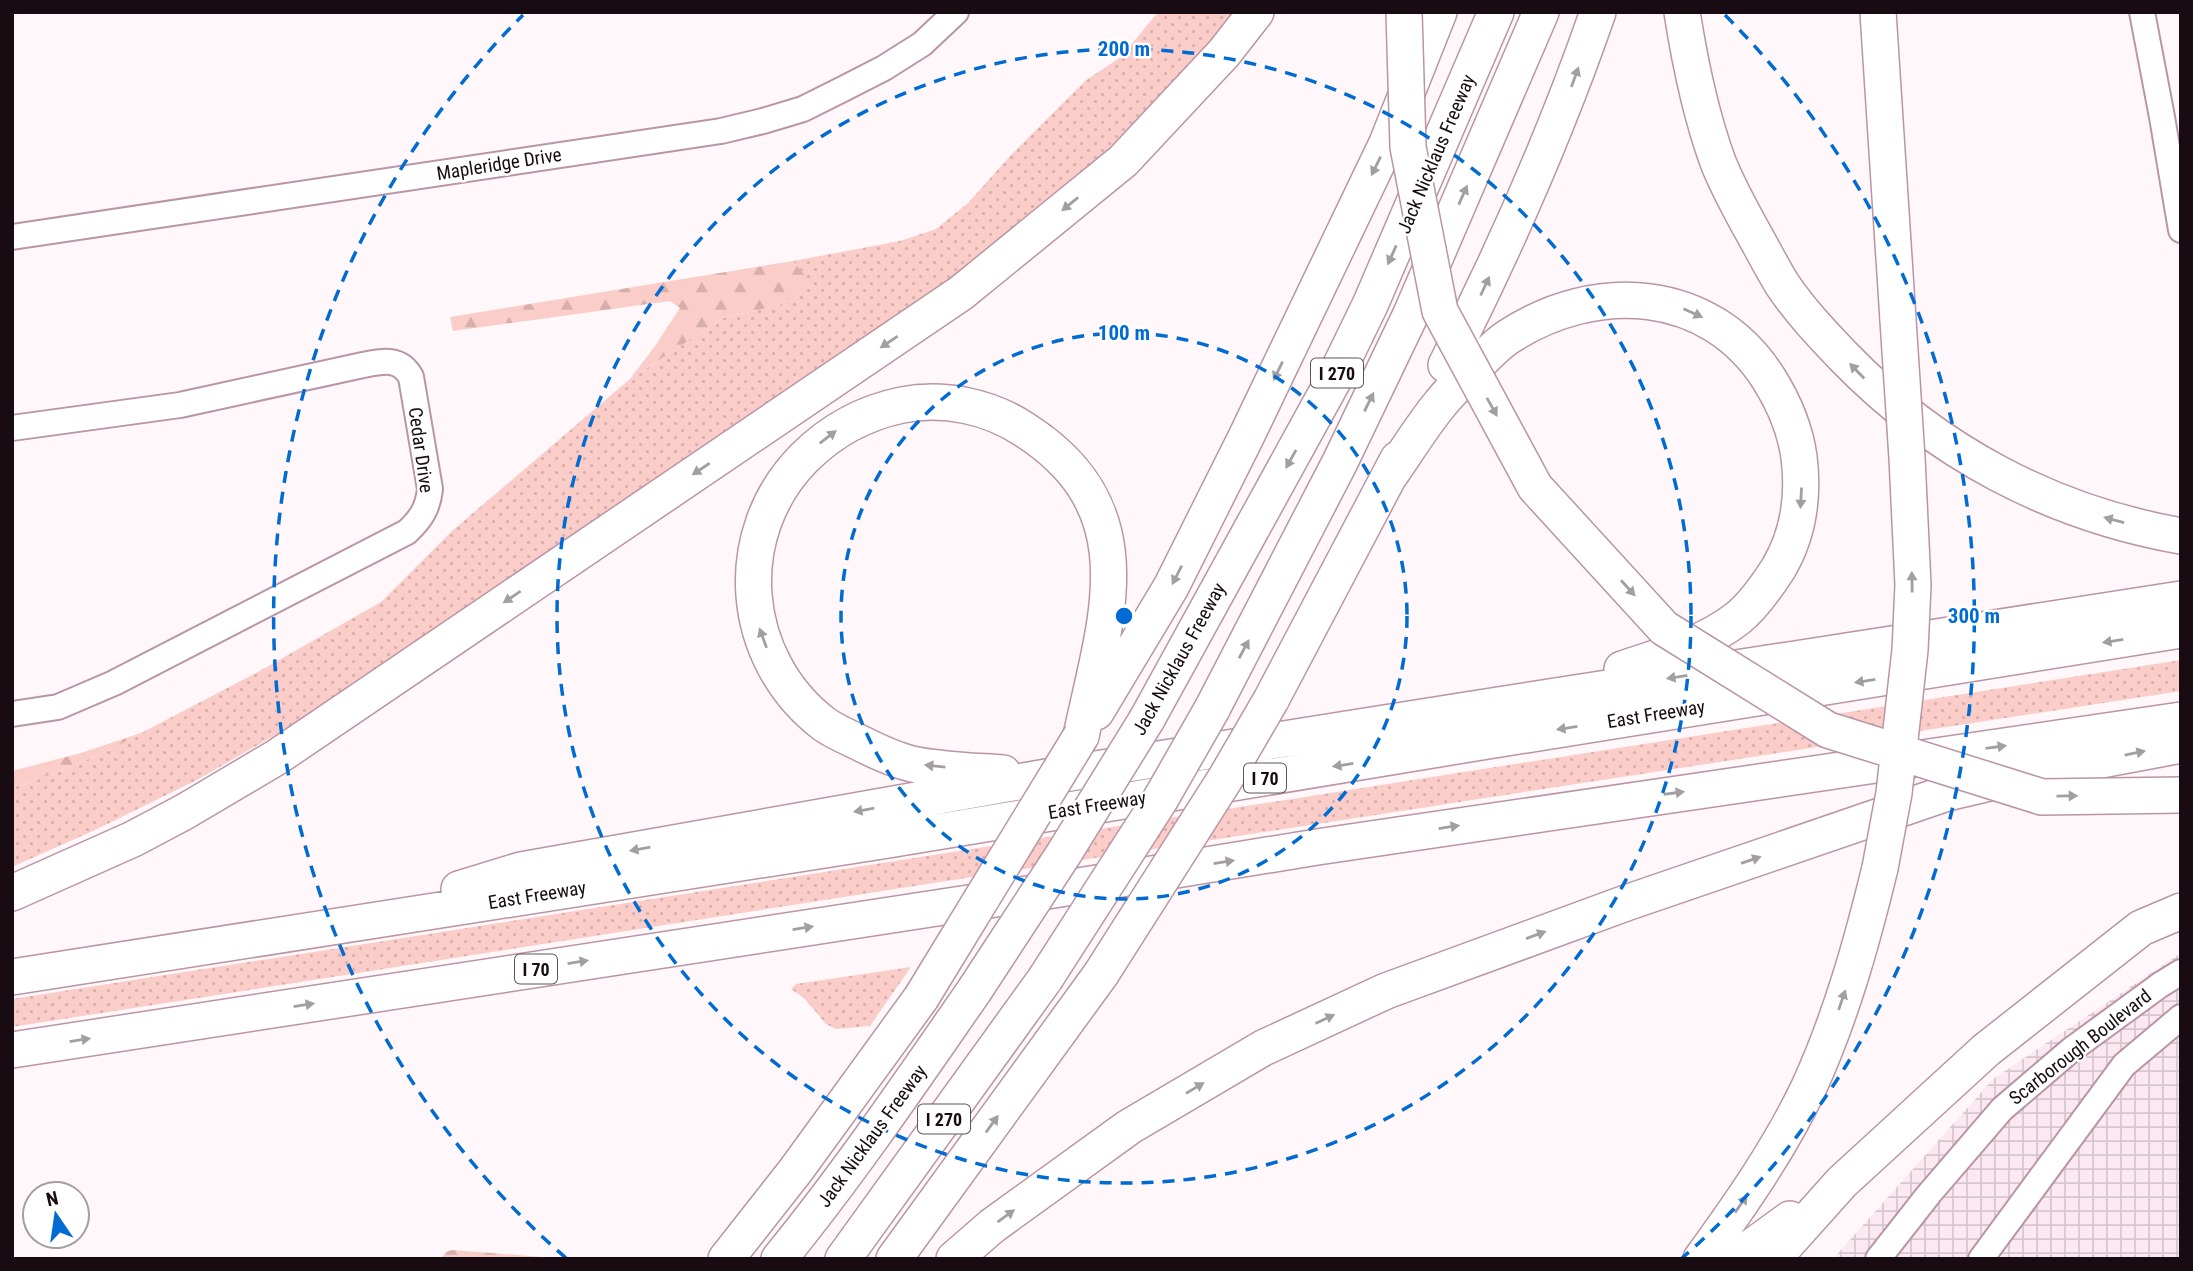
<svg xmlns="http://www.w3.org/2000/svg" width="2193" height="1271" viewBox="0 0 2193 1271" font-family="'Roboto Condensed',sans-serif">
<defs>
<pattern id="industrial-grid" width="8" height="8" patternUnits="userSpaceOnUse" patternTransform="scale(1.75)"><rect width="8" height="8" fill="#fbe8f1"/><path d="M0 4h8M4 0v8" fill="none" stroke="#d6c6ce"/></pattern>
<pattern id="grass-dots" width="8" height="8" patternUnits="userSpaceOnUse" patternTransform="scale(1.75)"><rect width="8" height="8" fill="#fbcdc8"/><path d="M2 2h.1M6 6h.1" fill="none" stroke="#d6afab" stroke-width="1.8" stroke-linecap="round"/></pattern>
<pattern id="forest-firs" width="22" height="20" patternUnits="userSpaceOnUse" patternTransform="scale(1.75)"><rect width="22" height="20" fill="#fbcdc8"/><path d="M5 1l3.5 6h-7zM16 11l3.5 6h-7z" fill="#d6afab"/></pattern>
</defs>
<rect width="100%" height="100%" fill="#fff7fa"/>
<path fill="url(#industrial-grid)" d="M2181 953V1259H1833L1993 1079Z"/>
<path fill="url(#grass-dots)" d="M1158 12H1248L1175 93 1027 228 855 346 476 600 363 679 284 730 195 781 95 830 12 867V787L24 785 101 754 258 672 381 602 452 531 630 379 723 318 780 305 808 280 793 261 900 241 936 229 968 203 1011 155 1085 81 1121 57Z
M2181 660V691L972 877 12 1027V999Z
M911 967 870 1026 836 1029 826 1024 804 998 791 989 796 984Z"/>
<path fill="url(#forest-firs)" d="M793 261 809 280 780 305 723 318 630 379 655 346 680 308 670 301 453 331 450 317Z
M144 732 101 754 24 785 12 787V771L81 753Z
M452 1250 556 1258 557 1259H440L446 1252Z"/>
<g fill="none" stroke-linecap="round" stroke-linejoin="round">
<g stroke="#b995a6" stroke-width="28">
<path id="minor" d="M2142 12 2162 117 2181 230
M12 237 721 131 763 121 803 109 843 89 884 68 922 44 956 12
M12 428 180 405 363 365C383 361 400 357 411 377L430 489C428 508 421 519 407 532L114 683 58 707 12 714
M1878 1259 1929 1194 2002 1109 2071 1050 2160 985 2181 972
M1981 1259 2124 1065 2181 1017"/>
</g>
<g stroke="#b995a6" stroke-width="38">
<path id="highway" d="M1682 12C1690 63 1700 113 1718 162 1729 190 1744 216 1759 243 1766 256 1774 271 1782 284 1800 311 1822 334 1844 357 1936 452 2051 513 2181 536
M1878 12 1898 320
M1446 365C1504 251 1556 133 1598 12
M1388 478C1405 454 1421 427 1440 404 1451 390 1464 378 1476 366 1486 356 1496 345 1508 337 1595 280 1710 286 1769 379 1784 403 1795 428 1799 457 1804 497 1799 534 1778 569 1767 586 1753 606 1738 618 1705 644 1661 656 1622 669
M1271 700 1398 459
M1212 709 1340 462 1411 314 1541 12
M1096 712 1171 587 1246 437 1387 143 1439 12
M1147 719 1334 379 1370 305 1496 12
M1003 773C975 771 939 770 912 764 895 760 878 752 862 744 850 738 835 732 824 724 739 659 729 534 804 458 832 430 863 413 902 405 944 397 989 406 1025 430 1148 509 1106 618 1081 736
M459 889 521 870 1052 776 1473 709 2181 599
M12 893 133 839 184 812 277 757 961 293 1123 161 1224 53 1256 12
M12 977 888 840 1469 744 2181 630
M12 1050 1060 889 1317 847 2181 720
M726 1259 796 1170 921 998
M779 1259C849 1173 911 1082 974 991
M843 1259 1045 979
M894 1259 1101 974
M954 1259 992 1226 1129 1127 1263 1048 1386 991 1626 903 1947 793 2032 773 2181 745
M1701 1259C1741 1204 1780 1148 1809 1087 1841 1017 1862 942 1880 868
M1735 1259 1790 1219
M1773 1259 1842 1182 1986 1050 2141 928 2181 911"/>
</g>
<use href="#minor" stroke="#fff" stroke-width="24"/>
<use href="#highway" stroke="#fff" stroke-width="35"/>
<g stroke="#b995a6" stroke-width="38" stroke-linecap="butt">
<path id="highway-bridge" d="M1404 12 1408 147 1440 311 1535 487 1664 628 1828 730 2042 797 2181 795
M1880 868 1894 793 1910 650 1913 585 1907 458 1898 320
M1101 974 1225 779 1271 700
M1045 979 1160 800 1212 709
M974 991 1063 855 1147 719
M921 998 1081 736"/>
</g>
<use href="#highway-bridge" stroke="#fff" stroke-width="35"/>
</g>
<defs><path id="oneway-solid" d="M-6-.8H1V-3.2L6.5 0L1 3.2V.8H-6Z" transform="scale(1.75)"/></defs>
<g fill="#a39ea0">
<use href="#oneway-solid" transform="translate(1575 77) rotate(-70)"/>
<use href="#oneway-solid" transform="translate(1376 166) rotate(116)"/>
<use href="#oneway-solid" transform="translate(1463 195) rotate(-66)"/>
<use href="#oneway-solid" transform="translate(1070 204) rotate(141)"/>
<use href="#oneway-solid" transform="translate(1392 255) rotate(114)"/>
<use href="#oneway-solid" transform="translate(1485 286) rotate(-65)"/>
<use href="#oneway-solid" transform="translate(1693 313) rotate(24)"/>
<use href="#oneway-solid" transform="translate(889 342) rotate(146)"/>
<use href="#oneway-solid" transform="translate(1278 371) rotate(116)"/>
<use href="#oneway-solid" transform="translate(1857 371) rotate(-134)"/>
<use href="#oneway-solid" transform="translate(1369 402) rotate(-64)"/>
<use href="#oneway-solid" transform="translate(1492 407) rotate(61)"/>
<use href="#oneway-solid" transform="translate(828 437) rotate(-38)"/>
<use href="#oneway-solid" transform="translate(1291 459) rotate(119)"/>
<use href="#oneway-solid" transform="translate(701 469) rotate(146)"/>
<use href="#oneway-solid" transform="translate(1801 498) rotate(93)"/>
<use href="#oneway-solid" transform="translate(2114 520) rotate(-165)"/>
<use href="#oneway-solid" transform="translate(1177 575) rotate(117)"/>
<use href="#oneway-solid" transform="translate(1912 582) rotate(-91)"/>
<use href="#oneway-solid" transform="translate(1628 588) rotate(48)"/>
<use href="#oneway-solid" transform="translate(512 597) rotate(146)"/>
<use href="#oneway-solid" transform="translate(763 638) rotate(-110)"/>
<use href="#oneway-solid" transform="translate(2113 641) rotate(171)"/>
<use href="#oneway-solid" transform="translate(1244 649) rotate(-62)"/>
<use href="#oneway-solid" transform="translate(1677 677) rotate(171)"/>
<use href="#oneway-solid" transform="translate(1865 681) rotate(171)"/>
<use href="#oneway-solid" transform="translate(1567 728) rotate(171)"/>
<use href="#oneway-solid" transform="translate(1996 747) rotate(-8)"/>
<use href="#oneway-solid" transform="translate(2135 753) rotate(-11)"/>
<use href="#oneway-solid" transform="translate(1343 765) rotate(171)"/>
<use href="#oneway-solid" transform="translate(935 766) rotate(-174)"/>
<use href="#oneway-solid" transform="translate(1674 793) rotate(-8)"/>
<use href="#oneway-solid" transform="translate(2067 796) rotate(-1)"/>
<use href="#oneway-solid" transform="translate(864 810) rotate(170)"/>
<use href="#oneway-solid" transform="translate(1449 827) rotate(-9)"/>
<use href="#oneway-solid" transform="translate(640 849) rotate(170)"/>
<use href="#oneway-solid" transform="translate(1751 860) rotate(-19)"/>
<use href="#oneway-solid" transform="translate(1224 862) rotate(-9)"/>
<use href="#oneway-solid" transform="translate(803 928) rotate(-9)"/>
<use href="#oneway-solid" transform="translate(1536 935) rotate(-20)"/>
<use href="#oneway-solid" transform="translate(578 962) rotate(-9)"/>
<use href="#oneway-solid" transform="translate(1842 1000) rotate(-71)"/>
<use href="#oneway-solid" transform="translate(304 1005) rotate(-9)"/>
<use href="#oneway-solid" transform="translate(1325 1019) rotate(-25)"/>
<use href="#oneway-solid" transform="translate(80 1040) rotate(-9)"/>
<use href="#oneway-solid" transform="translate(1195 1088) rotate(-31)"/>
<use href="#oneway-solid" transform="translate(992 1124) rotate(-54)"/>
<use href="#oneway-solid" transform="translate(1741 1204) rotate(-55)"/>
<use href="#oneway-solid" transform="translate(1006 1216) rotate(-36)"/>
</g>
<g fill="none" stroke="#006cd3" stroke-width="3.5" stroke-dasharray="12 9">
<circle cx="1124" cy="616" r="283"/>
<circle cx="1124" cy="616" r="567"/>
<path d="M566 1258A850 850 0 0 1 523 15M1725 15A850 850 0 0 1 1682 1258"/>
</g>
<g text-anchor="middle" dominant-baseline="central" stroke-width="5" stroke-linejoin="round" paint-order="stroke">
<g fill="#fff" stroke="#5d5559" stroke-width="2">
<rect x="1311" y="358.5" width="52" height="29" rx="5"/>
<rect x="1244" y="763.5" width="42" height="29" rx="5"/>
<rect x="515" y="954.5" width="42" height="29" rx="5"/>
<rect x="918" y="1104.5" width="52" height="29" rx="5"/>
</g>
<g font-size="18" font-weight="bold" fill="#180c12">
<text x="1337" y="373">I 270</text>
<text x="1265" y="778">I 70</text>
<text x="536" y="969">I 70</text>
<text x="944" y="1119">I 270</text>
</g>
<g font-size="19" fill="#180c12" stroke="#fff">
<text transform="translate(1436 154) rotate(-67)">Jack Nicklaus Freeway</text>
<text transform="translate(499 164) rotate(-9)">Mapleridge Drive</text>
<text transform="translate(421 450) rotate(82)">Cedar Drive</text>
<text transform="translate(1179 659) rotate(-61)">Jack Nicklaus Freeway</text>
<text transform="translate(1656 714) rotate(-9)">East Freeway</text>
<text transform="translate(1097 805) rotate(-9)">East Freeway</text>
<text transform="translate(537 895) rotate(-9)">East Freeway</text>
<text transform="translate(2080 1047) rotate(-38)">Scarborough Boulevard</text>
<text transform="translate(872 1136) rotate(-54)">Jack Nicklaus Freeway</text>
</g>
</g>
<circle cx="1124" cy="616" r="10" fill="#006cd3" stroke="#fff" stroke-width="3.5"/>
<g font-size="21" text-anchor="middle" font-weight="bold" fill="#006cd3" stroke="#fff" stroke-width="5" stroke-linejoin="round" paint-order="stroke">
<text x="1124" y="56">200 m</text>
<text x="1124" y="340">100 m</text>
<text x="1974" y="623">300 m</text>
</g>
<rect width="2193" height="1271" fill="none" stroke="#180c12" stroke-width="28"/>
<g transform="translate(56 1215) rotate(347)"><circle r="33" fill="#ffffff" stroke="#a39ea0" stroke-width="2"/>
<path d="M0-5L12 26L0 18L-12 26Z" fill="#006cd3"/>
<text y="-10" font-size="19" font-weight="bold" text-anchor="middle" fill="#180c12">N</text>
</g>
</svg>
